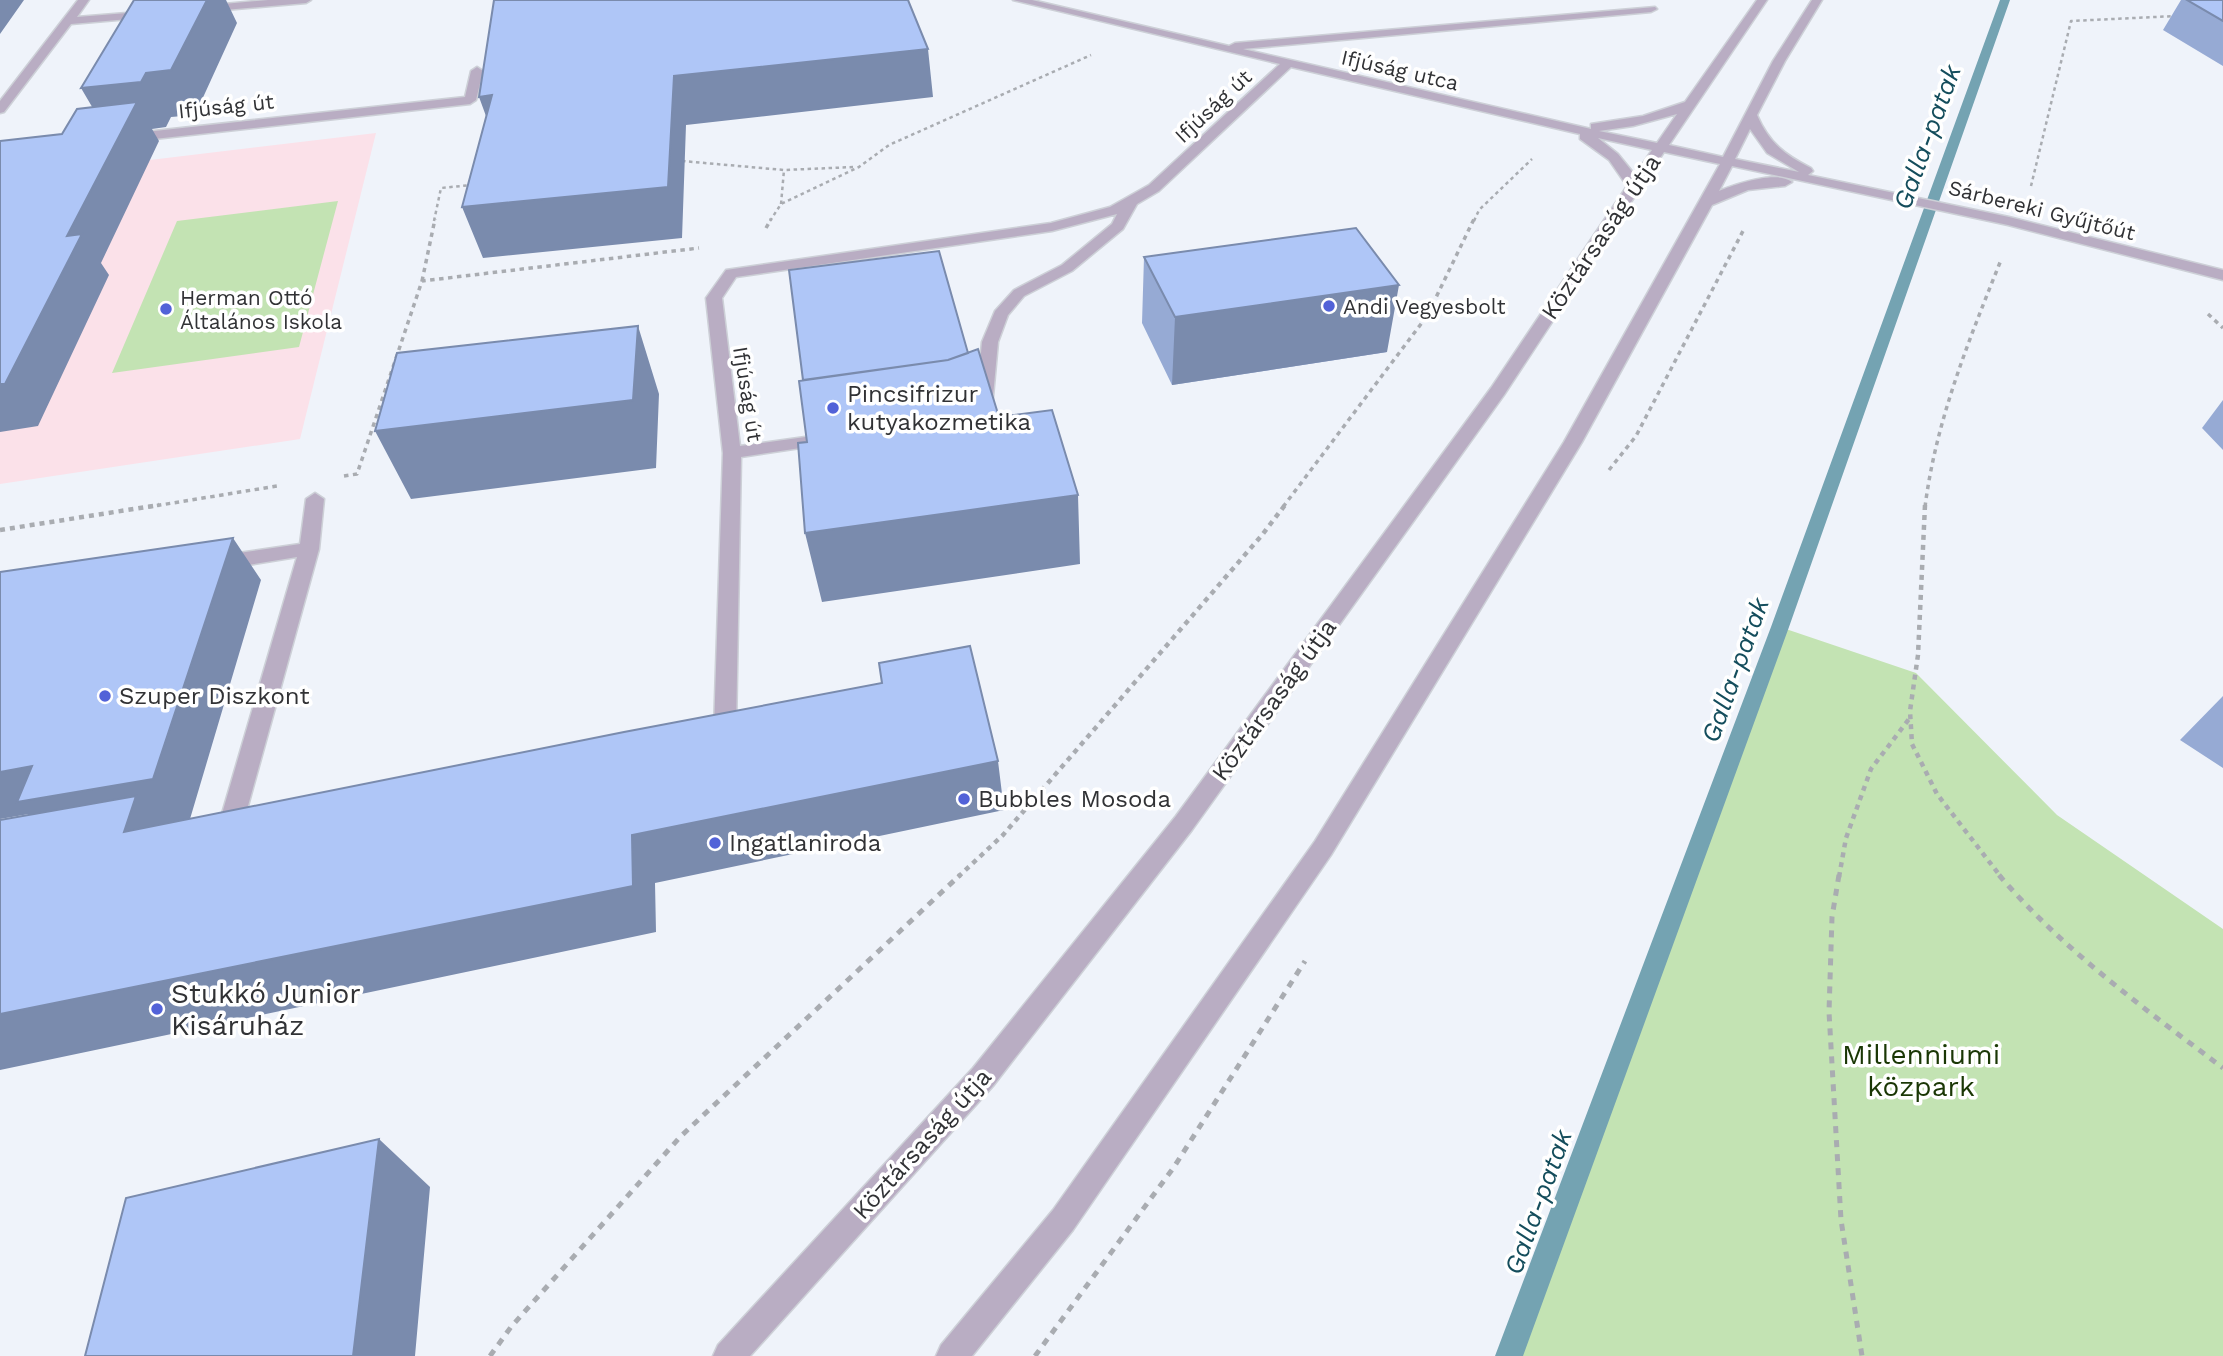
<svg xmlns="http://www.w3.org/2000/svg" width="2223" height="1356" viewBox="0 0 2223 1356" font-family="'Work Sans',sans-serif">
<rect width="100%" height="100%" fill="#eff3fa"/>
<path fill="#fbe1e9" d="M376 133 300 439 0 484V178Z"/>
<path fill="#c3e3b3" d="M338 201 299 347 112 373 177 221Z
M1780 627 1916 673 2057 815 2223 929V1356H1509Z"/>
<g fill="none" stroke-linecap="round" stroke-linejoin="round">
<path fill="#74a3b2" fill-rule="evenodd" d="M2000 0H2010L1789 627 1523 1356H1495L1771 627Z"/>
<g stroke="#cdd0d7" stroke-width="3">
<path id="minor" d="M78 0H89L77 17 152 11 158 14 152 17 71 24 4 112 0 113V101Z
M268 0H311L306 3 202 12 196 9 202 6Z
M1013 0H1032L1229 46 1235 43 1655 7 1657 9 1651 12 1243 49 1591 129V124L1643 116 1685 102 1757 0H1767L1669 145 1723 157 1773 61 1812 0H1822L1785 61 1757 115C1769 143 1785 155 1811 168L1813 171 1808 175 2009 217 2223 270V280L2008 225 1732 166 1719 191C1736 184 1777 170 1792 182L1785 186 1748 190 1712 205 1582 442 1331 855 1073 1230 972 1356H936L941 1345 1053 1210 1315 841 1564 442 1720 164 1664 152 1504 395 1192 830 993 1086 750 1356H713L718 1345 973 1068 1176 816 1491 388 1627 186 1609 160 1580 139V134L1291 67 1159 191 1137 204 1123 229 1072 271 1024 296 1008 315 998 342 992 407 984 412 976 407 982 342 995 311 1014 290 1062 265 1112 224 1117 214 1052 231 736 277 722 298 740 446 834 433 843 438 834 443 741 457 736 729 733 735 725 737 717 735 714 729 723 453 706 298 726 270 1051 223 1110 207 1149 185 1280 64ZM1677 114 1657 143 1599 131 1633 126ZM1750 129 1767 153 1799 172 1735 159ZM1598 138 1652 150 1635 175 1618 154Z
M477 67 483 71 476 100 470 104 127 142 120 138 127 134 465 97 471 71Z
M315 493 324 499 319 549 243 824 239 831 231 833 223 831 219 824 297 557 218 570 211 568 208 563 211 558 218 556 300 544 306 499Z"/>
</g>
<path stroke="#a9acb1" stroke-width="2.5" stroke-dasharray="3.5 3.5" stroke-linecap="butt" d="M682 161 784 170 854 167
M2031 186 2071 21 2176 16
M781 204 784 170
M434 221 441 188 471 185
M770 221 781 204 859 167 889 145 1091 55
M1474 221 1479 210 1532 159"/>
<path stroke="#a9acb1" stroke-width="3.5" stroke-dasharray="4.5 4.5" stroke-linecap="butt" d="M766 228 771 219
M422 281 435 219
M2208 314 2223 328
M1609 470 1636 436 1743 231
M344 476 357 474 422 281 699 248
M148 507 277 486
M1283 507 1427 316 1474 219
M1925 507C1936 420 1969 340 2001 260"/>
<path stroke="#a9acb1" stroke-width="4.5" stroke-dasharray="5 5" stroke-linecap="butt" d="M1925 505 1918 655 1910 711 1912 744 1937 794 2001 877
M0 530 159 505
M958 877 1003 835 1262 535 1285 505
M1839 877 1846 838 1871 769 1909 719"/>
<path stroke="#a9acb1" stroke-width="5" stroke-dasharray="7 7" stroke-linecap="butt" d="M1839 875 1832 917 1829 1012 1841 1220 1862 1356
M1999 875C2063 950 2145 1009 2223 1068
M490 1356 511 1327 680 1137 960 875
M1035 1356 1174 1167 1305 961"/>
<use href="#minor" fill="#b9adc3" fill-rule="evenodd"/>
</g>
<path fill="#96aad4" d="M2181 0H2223V66L2163 30Z
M1144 257 1387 352 1172 385 1142 323Z
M2223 400V450L2202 428Z
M2223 696V768L2180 740Z"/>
<path fill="#7a8bad" d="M0 0H24L0 34Z
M207 0H226L237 23 195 115 171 117 166 127 152 129 159 141 101 263 109 275 38 426 0 432V384L67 236 108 134 81 88Z
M928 49 933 97 686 125 682 238 483 258 462 207 674 76Z
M492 95 497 146 479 97Z
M1399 285 1387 352 1172 385 1175 317Z
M638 326 659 394 656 468 411 499 375 431Z
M1078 495 1080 564 822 602 805 533Z
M233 538 261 580 190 819 163 824 182 845 59 842 29 814 0 819V772L32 766Z
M998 761 1004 810 655 883 656 932 0 1070V1014L632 835Z
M379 1139 430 1187 415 1356H353Z"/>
<path fill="#afc6f7" stroke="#7a8bad" stroke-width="2" d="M134 0H207L171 70 146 73 141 82 81 88Z
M494 0H908L928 49 674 76 668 187 462 207 492 95 479 97Z
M2187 0H2223V21Z
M137 102 67 236 82 234 5 384H0V141L62 134 77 109Z
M1356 228 1399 285 1175 317 1144 257Z
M939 251 968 353 948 360 803 380 789 270Z
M638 326 633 400 375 431 397 353Z
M978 349 999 417 1052 410 1078 495 805 533 798 443 807 442 799 381 948 360Z
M233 538 153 779 17 802 32 766 0 772V572Z
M970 646 998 761 632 835 633 886 0 1014V820L136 796 124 832 624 732 882 683 879 663Z
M379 1139 353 1356H85L126 1198Z"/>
<g fill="#5262d8" stroke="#fff" stroke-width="2.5">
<circle cx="1329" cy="306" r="7"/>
<circle cx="166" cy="309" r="7"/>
<circle cx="833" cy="408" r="7"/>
<circle cx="105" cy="696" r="7"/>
<circle cx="964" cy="799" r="7"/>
<circle cx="715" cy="843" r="7"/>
<circle cx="157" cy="1009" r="7"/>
</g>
<g text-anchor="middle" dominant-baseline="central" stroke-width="7" stroke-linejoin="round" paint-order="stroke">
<g font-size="21" fill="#313235" stroke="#fff">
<text transform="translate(1400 70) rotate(13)">Ifjúság utca</text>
<text transform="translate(226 106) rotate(-6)">Ifjúság út</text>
<text transform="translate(1213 106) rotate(-43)">Ifjúság út</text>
<text transform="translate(2042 210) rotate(14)">Sárbereki Gyűjtőút</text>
<text transform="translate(748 394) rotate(81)">Ifjúság út</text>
</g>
<g font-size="21" fill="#313235" stroke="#fff" text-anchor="start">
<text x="180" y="297">Herman Ottó<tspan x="180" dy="24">Általános Iskola</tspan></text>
<text x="1343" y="306">Andi Vegyesbolt</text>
</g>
<g font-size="24" fill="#313235" stroke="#fff">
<text transform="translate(1601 237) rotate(-56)">Köztársaság útja</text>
<text transform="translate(1274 700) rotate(-54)">Köztársaság útja</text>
<text transform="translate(922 1144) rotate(-48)">Köztársaság útja</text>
</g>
<g font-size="24" fill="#313235" stroke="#fff" text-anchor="start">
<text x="847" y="394">Pincsifrizur<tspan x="847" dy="28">kutyakozmetika</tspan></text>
<text x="119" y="696">Szuper Diszkont</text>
<text x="978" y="799">Bubbles Mosoda</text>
<text x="729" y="843">Ingatlaniroda</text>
</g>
<g font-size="26" font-style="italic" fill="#144d5c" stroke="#fff">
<text transform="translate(1927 137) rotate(-70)">Galla-patak</text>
<text transform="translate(1735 670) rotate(-70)">Galla-patak</text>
<text transform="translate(1538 1202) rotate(-70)">Galla-patak</text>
</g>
<g font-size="28" fill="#313235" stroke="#fff" text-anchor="start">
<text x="171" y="993">Stukkó Junior<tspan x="171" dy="32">Kisáruház</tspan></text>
</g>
<g font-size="28" fill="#1a3705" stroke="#fff">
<text x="1921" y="1054">Millenniumi<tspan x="1921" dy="32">közpark</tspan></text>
</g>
</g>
</svg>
